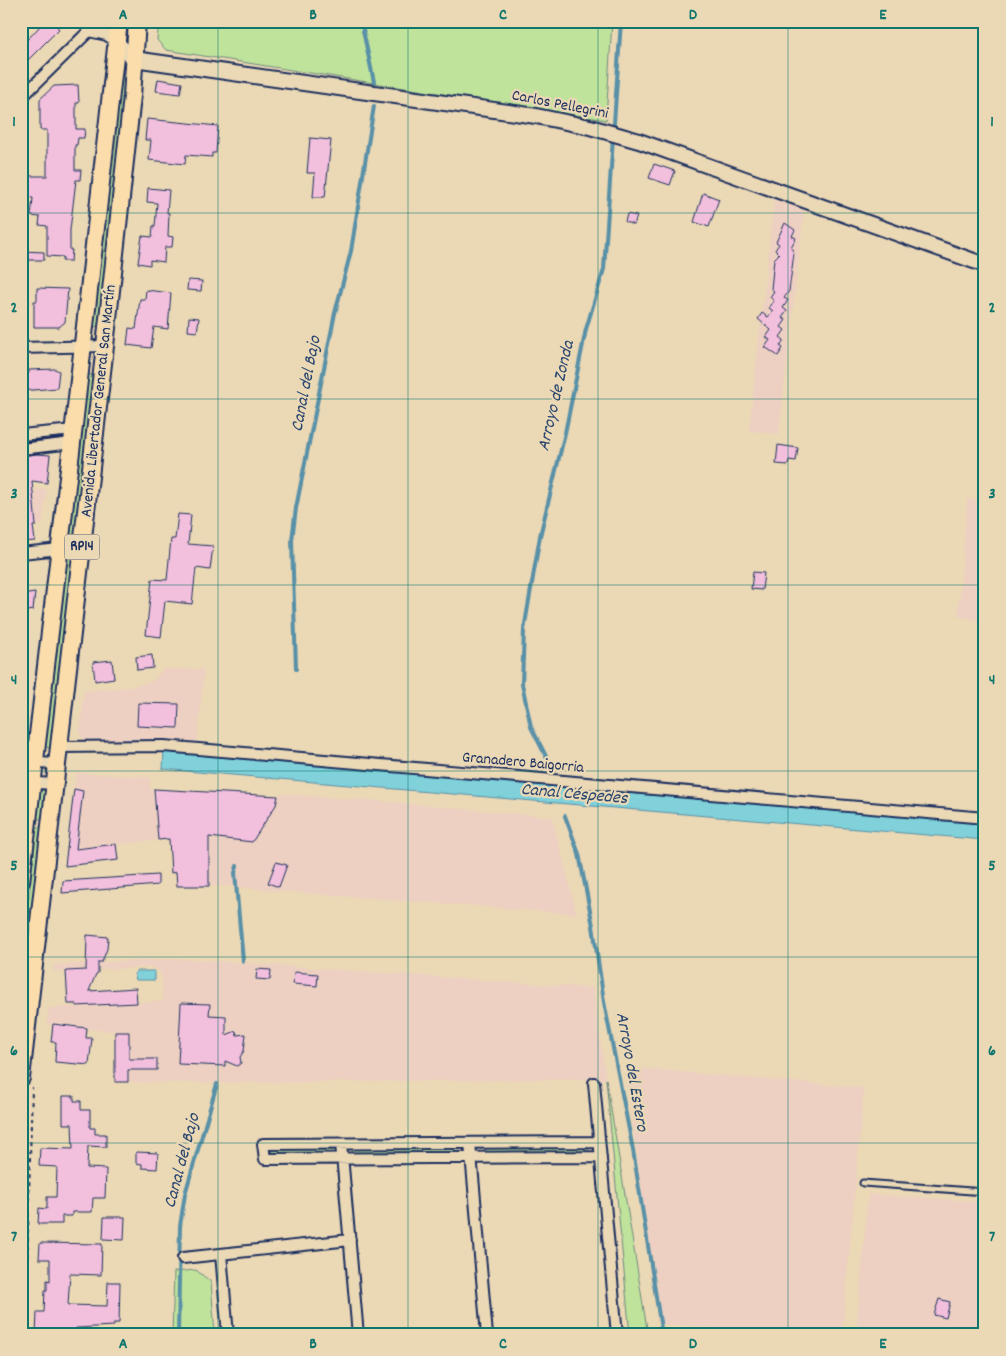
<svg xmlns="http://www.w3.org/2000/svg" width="1006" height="1356" viewBox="0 0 1006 1356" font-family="Dekko,sans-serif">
<rect width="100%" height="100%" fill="#ebd8b5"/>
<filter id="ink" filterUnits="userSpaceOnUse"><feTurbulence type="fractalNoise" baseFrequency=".02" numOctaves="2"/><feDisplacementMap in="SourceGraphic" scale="10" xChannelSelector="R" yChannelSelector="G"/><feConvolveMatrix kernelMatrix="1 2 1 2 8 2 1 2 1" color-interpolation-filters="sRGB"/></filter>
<g filter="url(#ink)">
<path fill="#edd0c1" d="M774 200 804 210 779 434 749 431Z
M47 489 42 525 21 527V492Z
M967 499 985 502V622L958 616Z
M164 669H204L197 745 86 741 80 733 84 691 130 687 153 681Z
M76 773 150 777V789L278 796 281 794 369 800 552 817 577 914 275 891 232 886H177L176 838 67 850Z
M172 959 204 960 593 988 606 1079 222 1083 115 1082V1032L47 1024 49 1008 163 1001 162 977 159 971 152 967 53 972 54 965Z
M625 1067 864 1088 842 1335H794L662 1324 641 1187Z
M868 1194 985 1202V1335H856Z"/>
<path fill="#c0e39c" stroke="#6e897d" d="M159 21H612L606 120 166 50 157 40Z
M121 72 127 73 99 325 95 327 92 326Z
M90 374 94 377 51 747 48 748 45 745 87 375Z
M41 790H46L44 819H37Z
M37 827H44L21 1025V967Z
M606 1079 648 1335H630Z
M458 1148 459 1151 458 1153 353 1154 352 1151 353 1149Z
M486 1148H587L588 1150 587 1152 486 1153Z
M331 1149 332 1152 330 1154H273L272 1153 273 1150Z
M196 1270 211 1282 215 1335H172L174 1272Z"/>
<path fill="#80d1d9" stroke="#5890a8" d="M164 750 626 793 985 822V840L163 769Z
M137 971H155V980H136L134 974Z"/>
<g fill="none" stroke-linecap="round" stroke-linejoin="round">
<path stroke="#5890a8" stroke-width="4" d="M361 21 374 82
M296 669 292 540 296 508 335 313 351 251 374 106
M553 770 531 727 522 684 524 630 540 536 565 433 586 329 604 269 621 21
M565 816 579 854 593 926 604 1002 633 1150 662 1335
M237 866 235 873 243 961
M178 1335 180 1226 185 1194 217 1084"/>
</g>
<path fill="#f2bfdc" stroke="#1b2f5e" d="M35 21H52L59 29 21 67V44L27 38 28 39 40 26Z
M158 79 182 83 180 94 156 91Z
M78 85 79 103H76V129H85L84 138H78L77 145H75V170H81L80 180H76L70 230V250H72L71 261H62L63 257 47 256V226L39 225 40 217 31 216 33 198 26 197 27 176H47V130H40V99L54 86Z
M147 119 218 126 216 153H212V157L186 155 185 164 149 160 151 140H145Z
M310 138 331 140 325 197H313L315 173H307Z
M654 164 675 171 670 185 649 178Z
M148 188 169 190 167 213H169L168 236 173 237 172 247H165L164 262 150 260V265L138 263 142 236 152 237 153 226H155L157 203 147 202Z
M703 193 719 199 709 227 694 222Z
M627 214 637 216 634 225 625 222Z
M785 223 795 230 792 236 796 238 791 247 794 253 789 291 784 298 788 300 783 308 787 311 782 318 786 320 781 327 785 330 780 337 784 340 780 346 783 348 778 356 765 347 770 340 766 337 771 330 758 319 762 313 768 317 773 311 769 308 774 301 770 297 774 291 771 289 774 259 779 254 775 250 779 244 776 242Z
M21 251 44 252V260H21Z
M188 280 202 281 201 291 187 290Z
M37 288 68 289 65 322 59 327H34V301H37Z
M146 290 171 293 168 329 154 327 151 348 127 345 129 328 136 329 140 299H145Z
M189 317 199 318 197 332 188 331Z
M55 369 59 371 57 388 21 391V374L29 373V370Z
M778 445 798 448 796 461 789 460 788 465 776 464Z
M37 454 50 455 47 483 32 481 36 526H33L35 541 21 542V456Z
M178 514 191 515 188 544 213 546 210 570 196 568 192 604 165 601 161 637 146 635 152 579 167 580 171 539H175Z
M753 572 764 573 762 590 751 589Z
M35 593 33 610 21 612V595Z
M152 655 153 668 137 670 136 657Z
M112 660 114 678 95 681 93 662Z
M138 703 179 704 178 728 137 726Z
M74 789 83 791 76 849 116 844 118 860 65 866Z
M154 789 278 796 276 805 252 842 209 837V886H177L176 872 171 873 169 839 158 840Z
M276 862 287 865 279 887 268 883Z
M158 875V885L62 893 63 881Z
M87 935 108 937 107 949 102 962H98V973L96 974 89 991 136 988 137 1003 76 1006V1004H68L66 971 86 970Z
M257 969 271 970 270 980 256 979Z
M294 972 318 974 317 986 293 984Z
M181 1003 210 1004 209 1015 226 1016V1035L236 1031 237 1035 246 1034 244 1051 240 1057 241 1063 237 1066 225 1061V1066L178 1064Z
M53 1024 87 1028 86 1038H92L89 1065 55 1062 56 1042H51Z
M115 1032H129V1059H157V1070H128V1082H115Z
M63 1096H74V1101H81V1110H90V1128H95V1134H106V1147L88 1146 87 1168 106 1169 105 1198H93L92 1212H72V1216H62V1224H38L39 1208 47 1209V1197H56L57 1167 39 1166 40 1148 73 1149 72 1124H63Z
M136 1152 158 1153 157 1169 142 1168V1164L136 1163Z
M104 1217H125L124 1240 103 1239Z
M40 1243 102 1244 101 1275 70 1274 68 1305 107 1306 108 1282H120L119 1323H114V1326L76 1328V1335H36L37 1312H44L45 1290H47V1280L50 1281V1259H39Z
M939 1299 950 1302 946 1318 934 1315Z"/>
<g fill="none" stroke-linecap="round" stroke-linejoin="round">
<g stroke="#1b2f5e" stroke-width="9">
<path id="service" d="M863 1183 985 1192"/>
</g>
<g stroke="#1b2f5e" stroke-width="14">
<path id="minor" d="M21 98 89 31 107 35 116 42
M21 348 105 346
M21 435 74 430
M21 449 72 443
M21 553 60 549
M58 747 164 746 985 818
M21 762 56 764
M21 782 54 784
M594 1083 617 1335
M599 1142 263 1144 265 1159 601 1157
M470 1143 487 1335
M341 1144 358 1335
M221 1254 228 1335
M183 1258 350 1240"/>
</g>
<g stroke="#1b2f5e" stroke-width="18">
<path id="secondary" d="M116 42 134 59 536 116 590 127 639 141 985 265"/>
</g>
<g stroke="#1b2f5e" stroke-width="20">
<path id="primary" d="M21 881 72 443 119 21
M21 1078 105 346 132 96 137 21"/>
</g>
<path stroke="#1b2f5e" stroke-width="2" stroke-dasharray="4 4" stroke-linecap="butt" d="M21 1266 27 1267 32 1087"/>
<use href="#service" stroke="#ebd8b5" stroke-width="5"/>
<use href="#minor" stroke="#ebd8b5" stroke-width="10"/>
<use href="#secondary" stroke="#ebd8b5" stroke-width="14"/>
<use href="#primary" stroke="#fbddab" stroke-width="16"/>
</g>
</g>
<path fill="none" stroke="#0f766e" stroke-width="1" stroke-opacity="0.55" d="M218 21V1335M408 21V1335M598 21V1335M788 21V1335M21 213H985M21 399H985M21 585H985M21 771H985M21 957H985M21 1143H985"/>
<g text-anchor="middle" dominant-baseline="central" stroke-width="4.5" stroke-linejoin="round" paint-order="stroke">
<rect fill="#ebd8b5" stroke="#596278" stroke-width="1" x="64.5" y="534.5" width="35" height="25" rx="4"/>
<g font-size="15" font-weight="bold" fill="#1b2f5e">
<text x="82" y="547">RP14</text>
</g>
<g font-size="16" fill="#1b2f5e" stroke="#ebd8b5">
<text transform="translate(560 105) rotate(11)">Carlos Pellegrini</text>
<text transform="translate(99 401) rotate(-84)">Avenida Libertador General San Martín</text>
<text transform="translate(523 763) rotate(5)">Granadero Baigorria</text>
</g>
<g font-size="18" font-style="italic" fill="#2a4770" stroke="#ebd8b5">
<text transform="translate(307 384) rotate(-79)">Canal del Bajo</text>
<text transform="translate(557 396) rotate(-77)">Arroyo de Zonda</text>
<text transform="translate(574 795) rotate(5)">Canal Céspedes</text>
<text transform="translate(631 1072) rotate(80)">Arroyo del Estero</text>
<text transform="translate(183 1161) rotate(-75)">Canal del Bajo</text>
</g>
</g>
<rect width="1006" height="1356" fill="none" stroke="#ebd8b5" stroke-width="55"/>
<rect x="28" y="28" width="950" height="1300" fill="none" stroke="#0f766e" stroke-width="2"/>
<g font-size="16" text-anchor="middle" font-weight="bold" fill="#0f766e">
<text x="123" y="19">A</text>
<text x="313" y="19">B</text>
<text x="503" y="19">C</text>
<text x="693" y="19">D</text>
<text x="883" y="19">E</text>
<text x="14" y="126">1</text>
<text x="992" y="126">1</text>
<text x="14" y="312">2</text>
<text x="992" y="312">2</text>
<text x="14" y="498">3</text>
<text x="992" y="498">3</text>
<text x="14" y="684">4</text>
<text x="992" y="684">4</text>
<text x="14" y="870">5</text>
<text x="992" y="870">5</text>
<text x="14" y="1055">6</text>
<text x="992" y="1055">6</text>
<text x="14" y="1241">7</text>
<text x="992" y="1241">7</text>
<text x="123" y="1348">A</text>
<text x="313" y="1348">B</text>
<text x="503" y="1348">C</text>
<text x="693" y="1348">D</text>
<text x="883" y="1348">E</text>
</g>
</svg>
